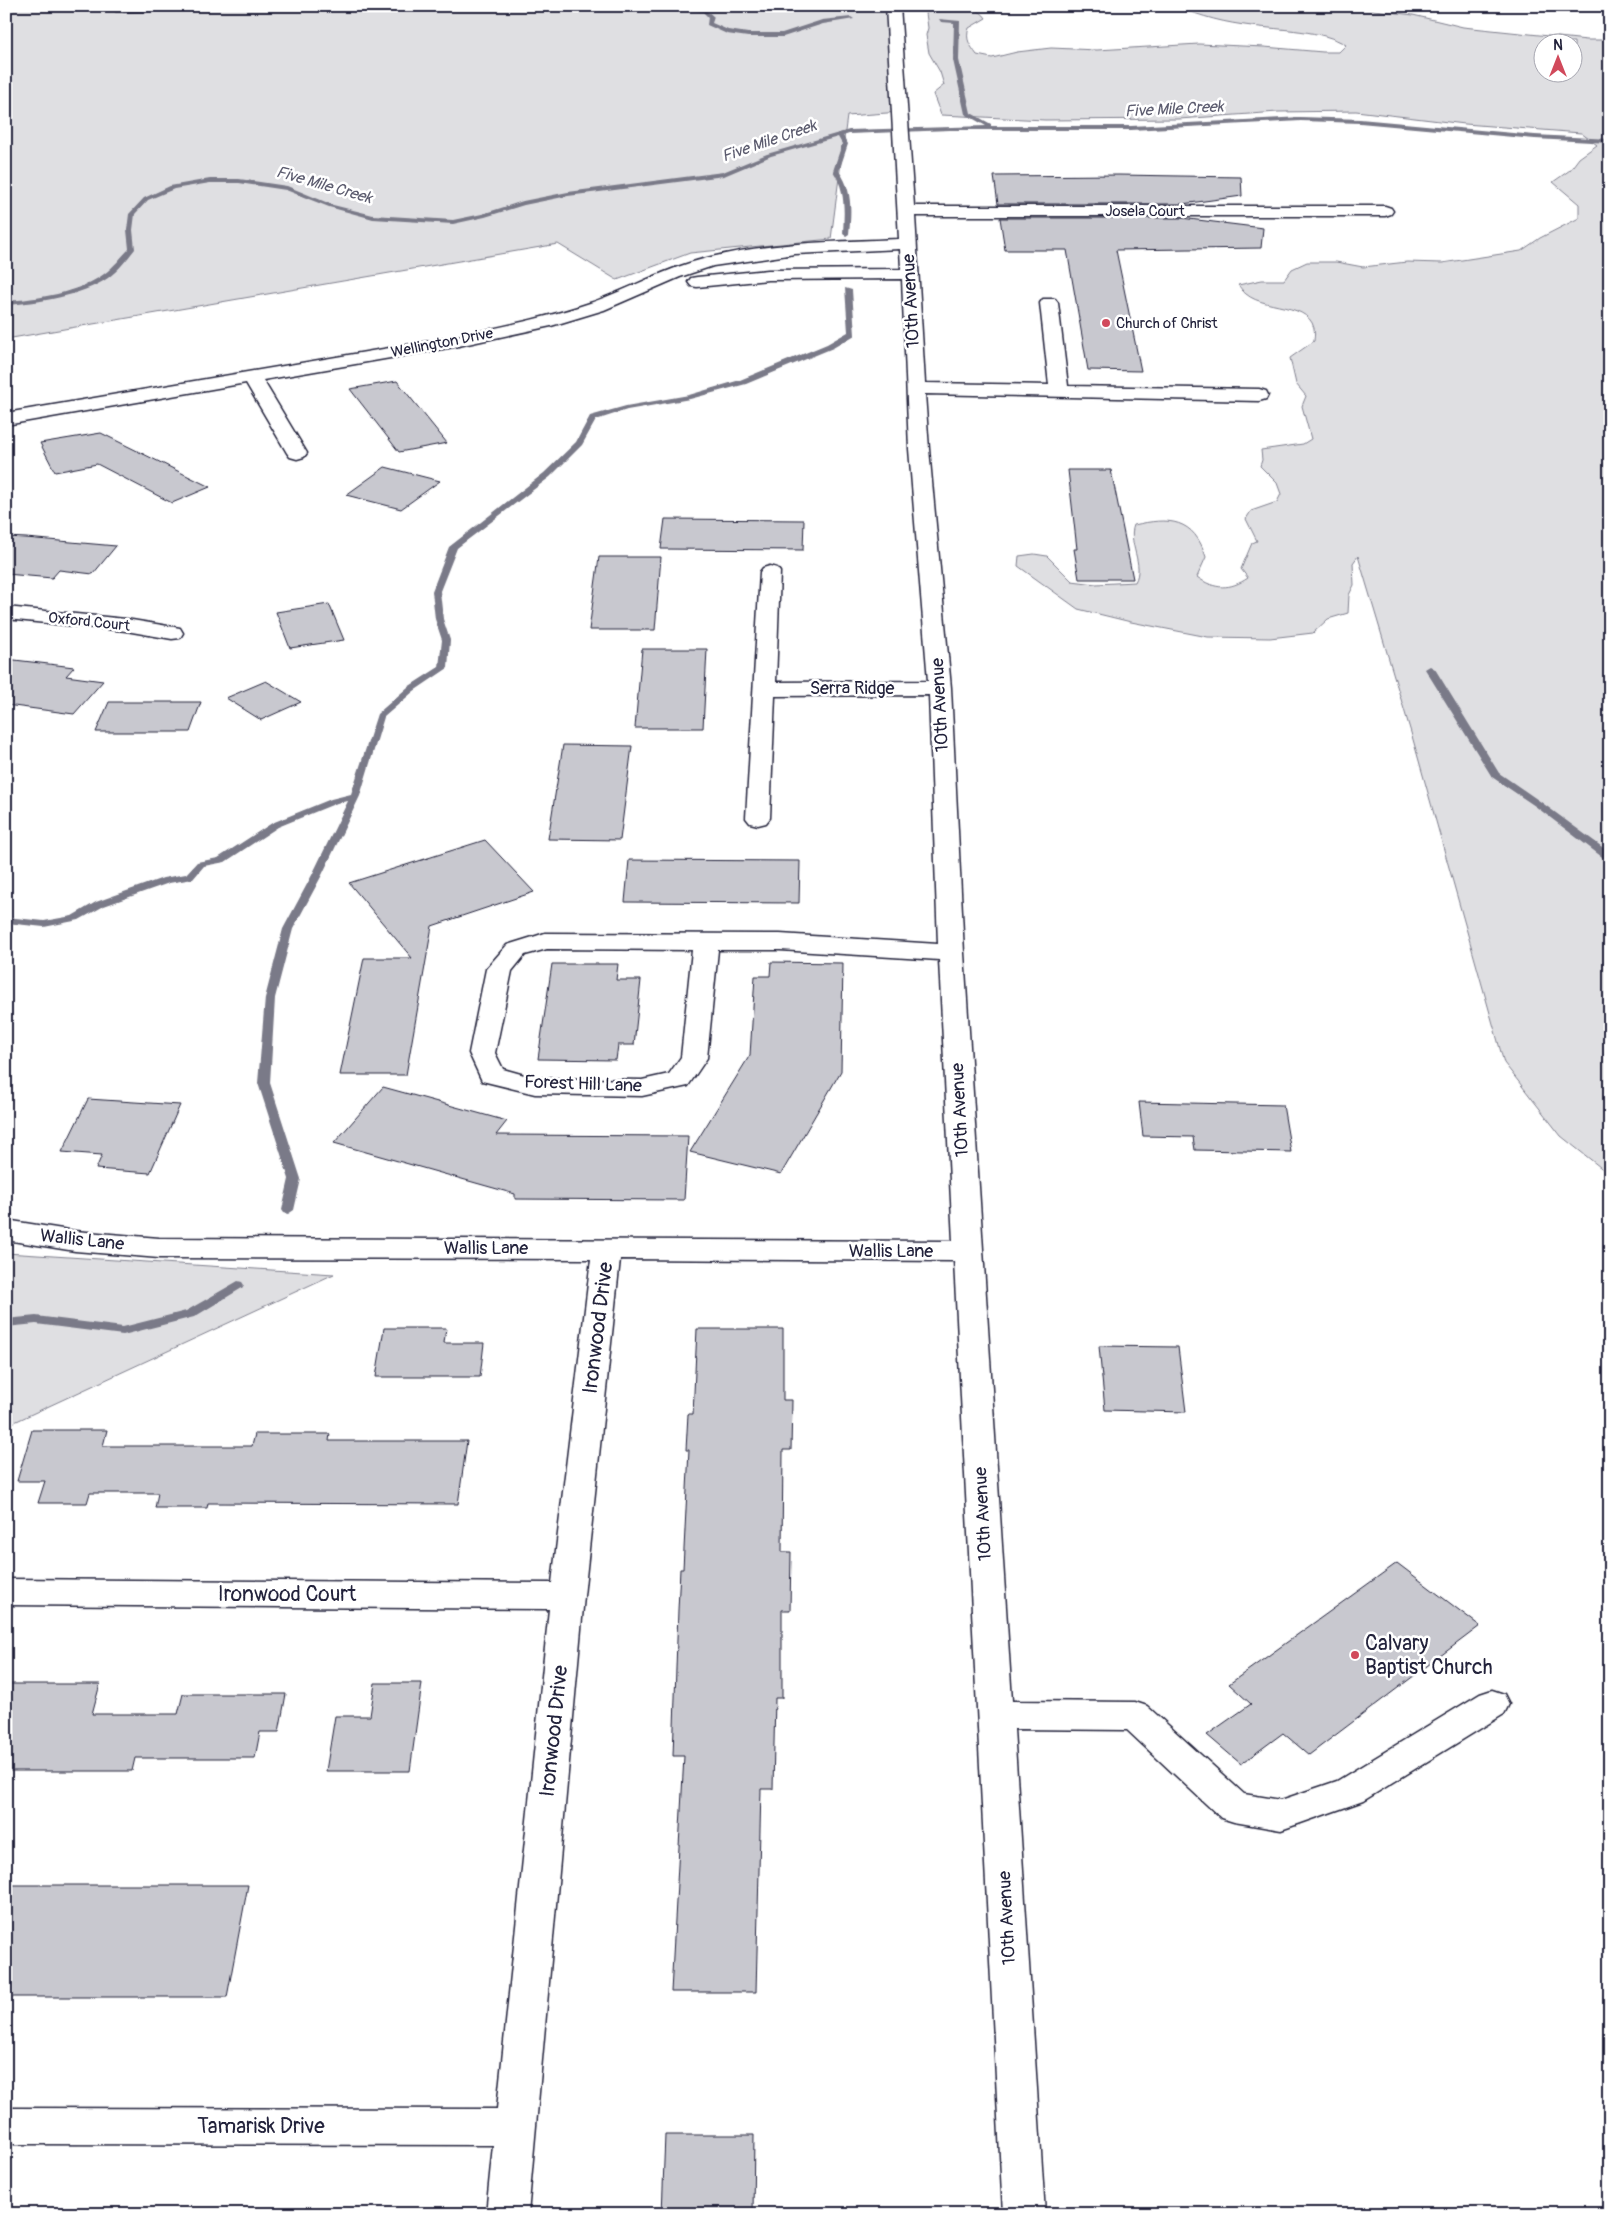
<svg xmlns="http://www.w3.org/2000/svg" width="1616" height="2220" viewBox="0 0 1616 2220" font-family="Pangolin,sans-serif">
<rect width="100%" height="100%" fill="#fff"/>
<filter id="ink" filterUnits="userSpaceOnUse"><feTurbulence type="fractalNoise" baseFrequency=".02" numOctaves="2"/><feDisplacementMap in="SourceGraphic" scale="10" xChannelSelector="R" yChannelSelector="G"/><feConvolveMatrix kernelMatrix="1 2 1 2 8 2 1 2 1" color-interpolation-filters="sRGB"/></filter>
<g filter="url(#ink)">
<path fill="#dfdfe2" stroke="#80808e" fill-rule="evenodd" d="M6 6H893L900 112 847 116 831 239 690 253 617 280 558 244 6 339Z
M1177 6H1368L1374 10 1413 15 1463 27 1587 40H1610V1175L1561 1136 1504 1063 1412 736 1358 556 1353 563 1354 585 1349 595 1348 613 1328 619 1313 633 1270 638 1208 637 1131 622 1078 609 1018 566 1019 556 1034 554 1047 556 1072 581 1096 584 1135 582C1145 564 1127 543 1134 525 1169 517 1194 518 1206 557L1197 577C1215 590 1230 590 1248 578L1241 569 1252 543 1257 541 1246 519 1251 511 1277 502 1281 494 1277 483 1260 466 1262 460 1261 450 1303 444 1311 439 1302 406 1306 396 1296 384 1290 358 1314 341C1321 300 1267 312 1246 294 1243 292 1241 288 1238 285L1262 280H1284L1292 269 1307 262H1336L1363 267 1407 262 1442 263 1521 251 1540 238 1579 218V204L1553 182 1570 170 1579 158 1597 145 1581 133 1465 124 1356 111 1278 112 1179 119 1045 120 941 115 933 94 944 85 940 72 929 53 926 35 928 28 926 13C942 7 975 1 986 18L969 28C965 40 970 45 977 55L992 58 1017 52 1051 48 1097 50 1199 44 1264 47 1323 52H1339L1346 45C1323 30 1280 30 1252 26 1226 23 1201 17 1177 6ZM1574 42V72H1544V42Z
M6 1253 334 1274 6 1426Z"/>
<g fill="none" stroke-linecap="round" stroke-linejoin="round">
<path fill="#7a7a88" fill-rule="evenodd" d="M668 6C684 6 703 5 714 17L712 23 728 30 748 33H782L822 20 851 17 854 19 823 24 783 37H748L727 34 707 25 708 17 703 12Z
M939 19 960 21 959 60 971 113 991 124V126H1131L1301 117 1360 119 1535 135 1610 139V143L1535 139 1360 123 1301 121 1131 130H950L849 134 843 136 848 144 839 171C853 190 851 212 849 234L846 236 843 234C844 212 846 190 833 171L842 144 838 137 771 156 724 176 568 196 524 205 485 217 453 224 373 219 329 207 286 190 239 183H210L174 189 148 200 135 214 133 230 135 249C127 259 119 270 108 278 82 296 37 303 6 305V301C38 299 78 293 104 274 114 267 121 257 129 249L127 230 129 214 144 198 170 186 210 179H239L287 186 333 205 373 215 453 220 482 214 523 201 568 192 723 172 767 154 849 130 986 126 965 114 953 60 954 23 941 22Z
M845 288 852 290 855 335 833 348 746 384 690 399 627 410 596 420 582 445 550 477 457 548 440 591 443 619 450 640 448 668 414 691 384 717 360 796 322 875 293 929 275 998 270 1083 301 1179 294 1210 288 1214 284 1213 282 1210 289 1179 258 1083 265 998 283 929 312 875 348 801 337 803 278 827 225 862 204 866 193 879 169 883 104 906 79 920 44 927 6 923V917L44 921 72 916 96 902 163 878 186 874 197 862 218 858 272 823 331 799 351 794 377 714 408 687 439 667 442 640 435 619 432 591 449 547 544 473 576 442 590 416 626 406 689 395 740 380 827 344 848 332Z
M1430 666 1435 669 1499 773 1541 802 1609 852 1610 863 1535 806 1492 777 1425 669Z
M238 1281 242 1282 244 1285 242 1288 194 1317 123 1335 36 1324 6 1327V1319L36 1316 123 1327 186 1311Z"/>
</g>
<path fill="#c8c8cf" stroke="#22223b" d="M1119 175 1241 177 1242 196 1182 204H998L994 176Z
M1000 218H1181L1263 228 1261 248 1116 250 1141 371 1088 370 1067 250H1005Z
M397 381 447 443 399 452 350 389Z
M101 433 210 487 172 503 97 464 55 472 40 443Z
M385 467 440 481 401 509 346 495Z
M1068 470H1111L1133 579H1079L1074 549H1077Z
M665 519 804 520 803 550 661 549Z
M6 537 26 538 116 546 93 574 59 570 52 578 6 574Z
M599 557H661L655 630H589Z
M329 604 344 640 290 648 276 612Z
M642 649H707L703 728H635Z
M6 659 74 667 66 676 103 681 74 714 6 705Z
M266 681 301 702 261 720 226 698Z
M109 702H201L190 732H96Z
M563 745 632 746 620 840 548 839Z
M485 840 534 892 432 926 406 1075H340L364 958H412L349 883Z
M629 860 800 861 799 903 625 902Z
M771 962 843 963 841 1071 781 1174 690 1152 750 1055 755 976H770Z
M552 964H618L616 980H641L634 1045H618L616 1060 538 1059Z
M383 1087 507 1121 496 1135 688 1136 684 1200 515 1199V1194L334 1143Z
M88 1099 180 1105 150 1173 96 1169 102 1155 62 1152Z
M1139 1102 1283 1105 1291 1152 1195 1150 1193 1137 1143 1136Z
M384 1328H446L444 1343H484L480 1377H376Z
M697 1329H783V1400H792L791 1450H783L782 1552H791L790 1610H782V1698H775L773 1789H761L756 1992H671L684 1756H673L678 1610 680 1569H683L689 1450H686L688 1414H693Z
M1099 1346 1178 1347 1186 1412 1105 1410Z
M32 1430H107L103 1446H252L255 1434H330L329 1441H467L458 1504 208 1503 207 1508H155L158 1493H90L87 1503H38L45 1481H17Z
M1397 1563 1480 1626 1309 1755 1283 1733 1241 1764 1207 1735 1251 1704 1229 1684Z
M375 1683H422L410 1771H326L335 1716H370Z
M6 1684H100L92 1714H178L183 1694H286L279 1732H260L255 1758H135L132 1771H6Z
M6 1885H248L227 1997H6Z
M665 2135H754L753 2214H662Z"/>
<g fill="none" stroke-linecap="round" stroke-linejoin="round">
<g stroke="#22223b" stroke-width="3">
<path id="minor" d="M193 6 186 10 116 11 109 7Z
M886 6H900L914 206H1385L1391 208 1393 211 1391 214 1385 216H915L925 383 1049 385 1040 303 1043 299H1055L1058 303 1068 386 1259 389 1266 391 1268 395 1266 399 1259 401 925 394 929 449 951 688 964 953 1012 1701 1135 1702 1147 1706 1244 1794 1281 1800 1337 1781 1480 1694 1492 1690 1504 1694 1509 1704 1504 1714 1363 1801 1281 1830 1234 1822 1221 1818 1127 1730 1014 1729 1045 2214H1003L954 1261 620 1259 584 1596 528 2214H486L493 2145 6 2144V2108L497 2109 549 1609 6 1605V1579L552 1583 591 1259 159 1258 75 1251 6 1240V1220L75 1231 159 1238 953 1241 939 960 780 950H718L707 1058 688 1086 642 1096 535 1094 482 1081 469 1053 486 969 507 945 536 936 545 933 780 934 938 944 929 695 775 696 770 818 766 823 758 825 750 823 746 818 760 572 763 568 770 566 777 568 780 572 776 682 928 681 909 449 902 279 768 280 697 287 691 286 688 282 691 278 697 277 768 270 901 269 900 249 795 254 713 266 680 277 604 310 551 326 454 347 263 380 307 453 304 457 297 459 290 457 287 453 246 383 6 425V413L454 337C500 327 546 318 590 303 630 289 666 268 707 258 769 242 835 242 899 239ZM547 949 692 950 681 1057 669 1074 642 1080 535 1078 503 1069 495 1053 512 971 525 955Z
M6 607 126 619 180 628 183 633 180 638 172 639 126 631 6 619Z"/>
</g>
<use href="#minor" fill="#fff" fill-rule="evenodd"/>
</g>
</g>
<g fill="#d1495b" stroke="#fff" stroke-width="2">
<circle cx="1106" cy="323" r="5"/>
<circle cx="1355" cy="1655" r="5"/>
</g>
<g text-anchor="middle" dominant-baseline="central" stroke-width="5" stroke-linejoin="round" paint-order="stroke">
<g font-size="15" fill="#22223b" stroke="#fff">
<text x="1145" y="211">Josela Court</text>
<text transform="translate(442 343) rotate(-11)">Wellington Drive</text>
<text transform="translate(89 622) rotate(6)">Oxford Court</text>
</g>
<g font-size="15" fill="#22223b" stroke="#fff" text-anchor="start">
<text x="1116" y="323">Church of Christ</text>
</g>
<g font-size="16" font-style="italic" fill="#5c5c6f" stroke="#fff">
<text transform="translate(1174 109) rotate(-3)">Five Mile Creek</text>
<text transform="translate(769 141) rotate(-19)">Five Mile Creek</text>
<text transform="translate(324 185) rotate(16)">Five Mile Creek</text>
</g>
<g font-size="18" fill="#22223b" stroke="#fff">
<text transform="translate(911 301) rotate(-93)">10th Avenue</text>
<text x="852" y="688">Serra Ridge</text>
<text transform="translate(940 705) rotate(-93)">10th Avenue</text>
<text transform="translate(583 1084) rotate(2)">Forest Hill Lane</text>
<text transform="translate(960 1110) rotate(-93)">10th Avenue</text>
<text transform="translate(82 1240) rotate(6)">Wallis Lane</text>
<text x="486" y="1248">Wallis Lane</text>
<text x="891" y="1251">Wallis Lane</text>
<text transform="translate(983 1514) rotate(-93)">10th Avenue</text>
<text transform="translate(1007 1918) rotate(-93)">10th Avenue</text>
</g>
<g font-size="21" fill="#22223b" stroke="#fff">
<text transform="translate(598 1328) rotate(-83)">Ironwood Drive</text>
<text x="287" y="1594">Ironwood Court</text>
<text transform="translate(554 1731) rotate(-84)">Ironwood Drive</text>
<text x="261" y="2126">Tamarisk Drive</text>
</g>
<g font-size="21" fill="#22223b" stroke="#fff" text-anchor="start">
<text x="1365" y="1643">Calvary<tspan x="1365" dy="24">Baptist Church</tspan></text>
</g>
</g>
<rect width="1616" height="2220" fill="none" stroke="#fff" stroke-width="25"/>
<rect x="12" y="12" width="1591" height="2195" fill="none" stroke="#22223b" stroke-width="2" filter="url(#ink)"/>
<g transform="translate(1558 58)"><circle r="24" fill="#ffffff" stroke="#a7a7b1"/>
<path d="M0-4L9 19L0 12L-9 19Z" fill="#d1495b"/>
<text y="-8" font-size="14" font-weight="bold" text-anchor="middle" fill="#22223b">N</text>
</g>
</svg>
